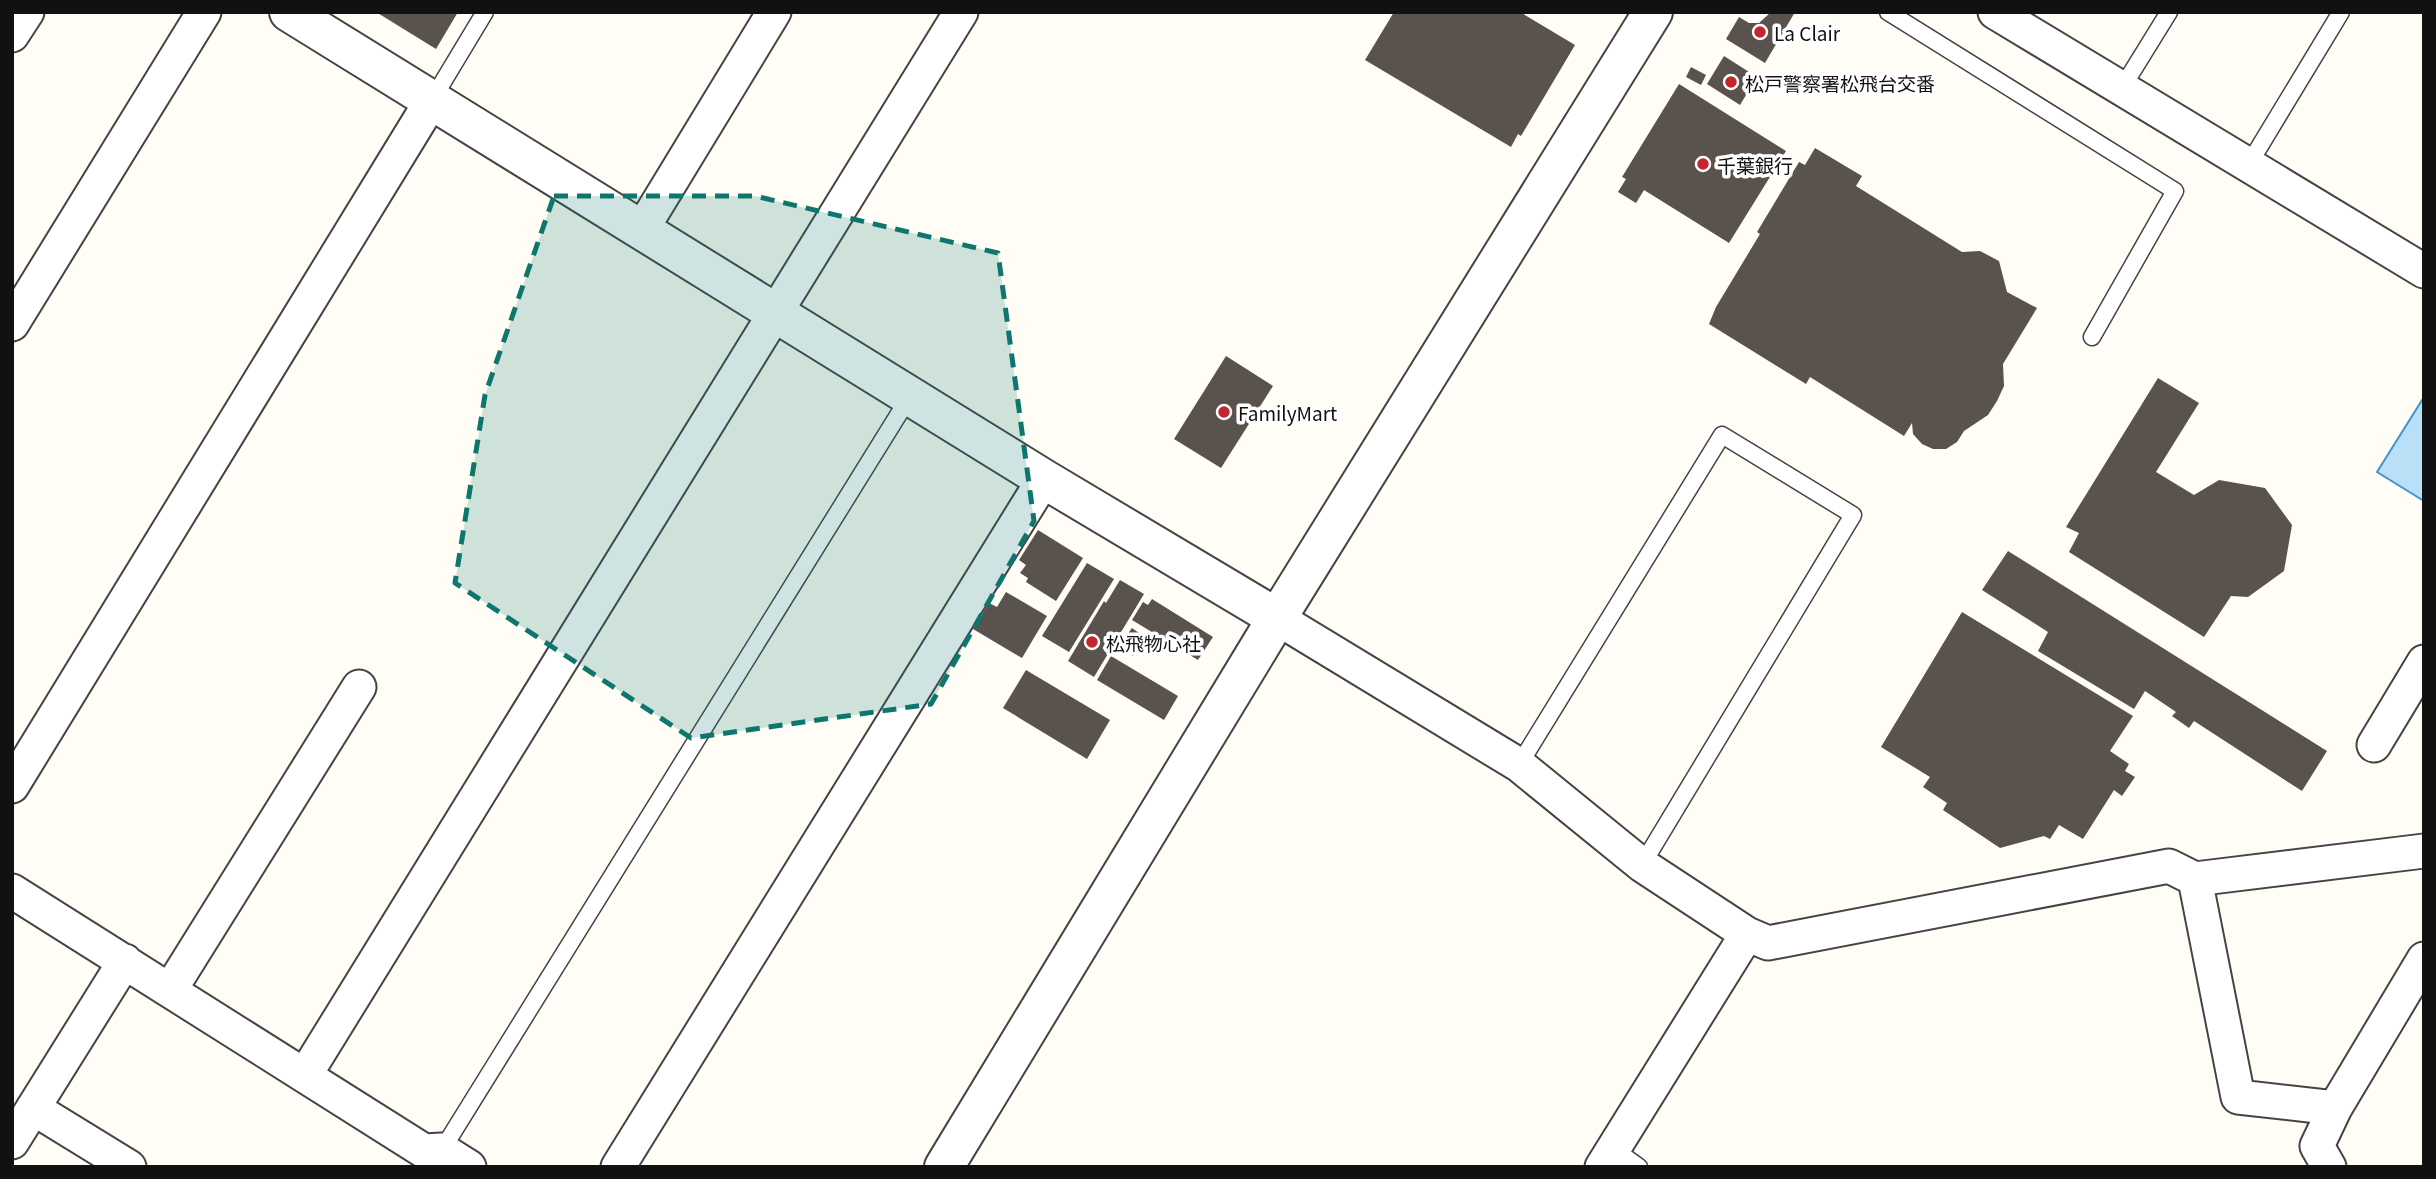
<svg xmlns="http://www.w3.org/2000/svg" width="2436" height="1179" viewBox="0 0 2436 1179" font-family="Georgia,'Noto Sans JP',serif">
<rect width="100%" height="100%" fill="#fffdf5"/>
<path fill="#b9e0f7" stroke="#3f96cf" stroke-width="2" d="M2424 397V501L2377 472Z"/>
<path fill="#5a524d" d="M376 12H458L436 49Z
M1394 12H1520L1575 45 1521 136 1518 134 1511 147 1365 60Z
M1771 12H1795L1765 63 1726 39 1739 17 1749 23H1759Z
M1724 56 1757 77 1740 105 1707 84Z
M1691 67 1706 75 1701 85 1686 77Z
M1679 84 1786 151 1729 243 1644 190 1636 203 1618 192 1626 179 1622 177Z
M1815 148 1862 176 1856 186 1962 252 1980 251 1999 261 2007 292 2037 308 2003 364 2004 386 1997 401 1988 415 1964 431 1957 442 1946 449H1933L1922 444 1913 434 1912 423 1904 436 1810 377 1806 384 1709 324 1716 307 1760 234 1757 232 1799 162 1805 165Z
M1226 356 1273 386 1221 468 1174 439Z
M2158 378 2199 403 2156 472 2194 495 2219 480 2265 488 2292 525 2284 571 2248 597 2231 596 2204 637 2069 552 2079 533 2066 527Z
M1038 530 1083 558 1056 601 1026 582 1028 578 1020 573 1026 565 1019 560Z
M2008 551 2327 751 2302 791 2194 721 2189 728 2172 716 2176 712 2145 691 2134 709 2038 651 2048 632 1982 590Z
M1087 563 1114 579 1069 652 1042 636Z
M1120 580 1144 594 1094 677 1068 661 1104 601 1106 603Z
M1006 592 1047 616 1022 658 973 629 989 603 997 607Z
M1152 599 1213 637 1198 660 1132 620 1143 602 1148 605Z
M1962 612 2133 716 2110 751 2129 764 2125 771 2135 777 2122 796 2114 790 2083 839 2059 825 2050 839 2044 836 2000 848 1943 810 1947 803 1923 787 1930 777 1881 747Z
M1132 628 1146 638 1133 656 1119 646Z
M1111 656 1178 696 1164 720 1097 680Z
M1026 670 1110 720 1087 759 1003 708Z"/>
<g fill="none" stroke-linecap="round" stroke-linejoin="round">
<g stroke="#444" stroke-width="19">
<path id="service" d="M1888 12 2175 191 2092 337
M2122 88 2169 12
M432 100 485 12
M2249 164 2341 12
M1519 765 1722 435 1853 515 1642 865
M1614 1149 1639 1167
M442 1150 910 396"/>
</g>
<g stroke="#444" stroke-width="37">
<path id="minor" d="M1995 12 2424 271
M12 35 27 12
M642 229 774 12
M12 324 204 12
M1277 618 1519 765 1642 865 1747 934 1768 943 2169 866 2195 879 2424 851
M2374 745 2424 662
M12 786 432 100
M2195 879 2238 1097 2335 1108
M12 891 424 1151 442 1150 469 1167
M170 990 359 687
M305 1075 961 12
M33 1108 129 1167
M12 1142 125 961
M618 1167 1044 479
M1602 1167 1747 934
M2329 1167 2317 1146 2335 1108 2424 959"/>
</g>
<g stroke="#444" stroke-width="42">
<path id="tertiary" d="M289 12 1044 479 1277 618
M944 1167 1277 618 1653 12"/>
</g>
<use href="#service" stroke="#fff" stroke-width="16"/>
<use href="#minor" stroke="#fff" stroke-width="33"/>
<use href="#tertiary" stroke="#fff" stroke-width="38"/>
</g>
<path fill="#0f766e" fill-opacity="0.2" stroke="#0f766e" stroke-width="5" stroke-dasharray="14 9" stroke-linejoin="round" d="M554 196H755L998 253 1034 521 931 704 691 738 455 583 485 395Z"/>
<g fill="#c4262e" stroke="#fff" stroke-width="2.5">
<circle cx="1760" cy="32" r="7"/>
<circle cx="1731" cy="82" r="7"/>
<circle cx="1703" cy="164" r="7"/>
<circle cx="1224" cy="412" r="7"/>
<circle cx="1092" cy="642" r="7"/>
</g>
<g text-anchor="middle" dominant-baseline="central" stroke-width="7" stroke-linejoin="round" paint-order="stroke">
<g font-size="19" fill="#111" stroke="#fff" text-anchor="start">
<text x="1774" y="32">La Clair</text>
<text x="1745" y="82">松戸警察署松飛台交番</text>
<text x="1717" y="164">千葉銀行</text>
<text x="1238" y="412">FamilyMart</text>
<text x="1106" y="642">松飛物心社</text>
</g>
</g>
<rect width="2436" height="1179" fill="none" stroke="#111111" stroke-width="28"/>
</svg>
